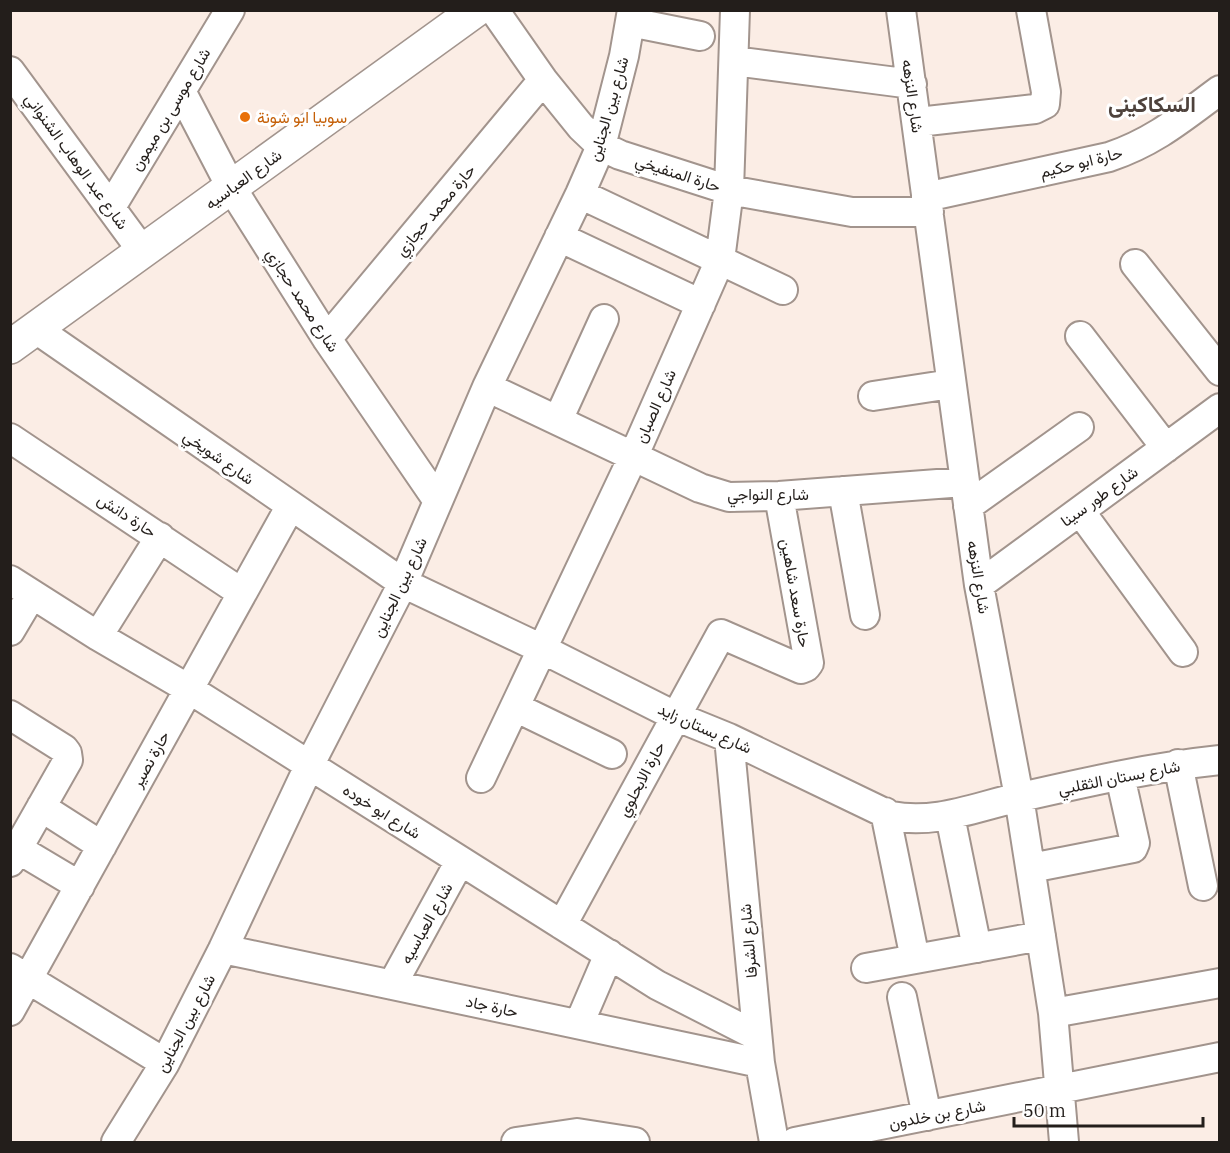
<svg xmlns="http://www.w3.org/2000/svg" width="1230" height="1153" viewBox="0 0 1230 1153" font-family="'IBM Plex Serif',Vazirmatn,serif">
<rect width="100%" height="100%" fill="#fbede5"/>
<g fill="none" stroke-linecap="round" stroke-linejoin="round">
<g stroke="#a2948d" stroke-width="32">
<path id="street" d="M494 10 543 80 581 127 601 146 620 155 729 190 852 212H929
M901 10 979 585 1019 797 1053 1013 1064 1142
M630 22 700 36
M734 61 912 84
M10 71 143 252
M181 91 231 187 327 339 438 501
M918 122 1035 109 1045 104 1046 92 1031 10
M580 194 783 290
M926 197 1109 157C1154 142 1182 118 1220 90
M111 207 230 10
M559 237 701 304
M1135 264 1220 371
M36 329 403 583 542 649 675 716 729 738 891 816C937 825 977 806 1021 797 1087 782 1153 767 1220 760
M1080 336 1166 448
M327 339 543 80
M487 387 700 488 729 497 779 496 964 482
M873 396 951 384
M558 420 604 319
M10 438 242 593
M843 491 865 615
M968 506 1079 427
M1080 511 1183 652
M10 580 98 636 189 689 657 985 757 1036
M979 585 1220 408
M10 631 32 594
M98 636 160 537
M515 707 612 754
M10 715 64 749 67 753 68 760 10 862
M729 738 760 1063 774 1142
M1178 764 1203 886
M481 778 634 455 720 260 729 190 735 10
M41 807 102 846
M885 812 915 959
M950 816 977 948
M18 849 80 886
M1031 868 1133 848 1135 843 1120 776
M562 925 721 634 801 669 806 667 809 663 779 496
M223 949 760 1063
M10 968 165 1063
M866 968 1041 936
M392 985 460 861
M902 997 927 1116
M10 1011 290 507
M1053 1013 1220 983
M579 1024 609 954
M116 1142 165 1063 223 949 309 766 403 583 487 387 580 194 601 146 624 56 632 10
M516 1142 577 1133 635 1142
M795 1142 1220 1057"/>
</g>
<g stroke="#a2948d" stroke-width="36">
<path id="secondary" d="M10 347 476 10"/>
</g>
<use href="#street" stroke="#fff" stroke-width="28"/>
<use href="#secondary" stroke="#fff" stroke-width="33"/>
</g>
<circle fill="#e8710a" stroke="#fff" stroke-width="2" cx="245" cy="117" r="6"/>
<g text-anchor="middle" dominant-baseline="central" stroke-width="6" stroke-linejoin="round" paint-order="stroke">
<g font-size="16" fill="#231e1b" stroke="#fff">
<text transform="translate(913 96) rotate(82)">شارع النزهه</text>
<text transform="translate(170 109) rotate(-59)">شارع موسى بن ميمون</text>
<text transform="translate(608 109) rotate(-74)">شارع بين الجناين</text>
<text transform="translate(77 161) rotate(54)">شارع عبد الوهاب الشنواني</text>
<text transform="translate(1081 162) rotate(-14)">حارة ابو حكيم</text>
<text transform="translate(678 173) rotate(18)">حارة المنفيخي</text>
<text transform="translate(243 179) rotate(-36)">شارع العباسيه</text>
<text transform="translate(435 210) rotate(-50)">حارة محمد حجازي</text>
<text transform="translate(303 300) rotate(57)">شارع محمد حجازي</text>
<text transform="translate(655 406) rotate(-66)">شارع الصبان</text>
<text transform="translate(219 457) rotate(35)">شارع شويخي</text>
<text x="768" y="494">شارع النواجي</text>
<text transform="translate(1099 496) rotate(-36)">شارع طور سينا</text>
<text transform="translate(127 515) rotate(33)">حارة دانش</text>
<text transform="translate(979 577) rotate(81)">شارع النزهه</text>
<text transform="translate(399 587) rotate(-65)">شارع بين الجناين</text>
<text transform="translate(796 593) rotate(80)">حارة سعد شاهين</text>
<text transform="translate(705 728) rotate(24)">شارع بستان زايد</text>
<text transform="translate(150 759) rotate(-61)">حارة نصير</text>
<text transform="translate(1119 777) rotate(-11)">شارع بستان الثقلبي</text>
<text transform="translate(641 779) rotate(-62)">حارة الابحلوي</text>
<text transform="translate(382 811) rotate(32)">شارع ابو خوده</text>
<text transform="translate(426 923) rotate(-61)">شارع العباسيه</text>
<text transform="translate(748 941) rotate(-95)">شارع الشرفا</text>
<text transform="translate(492 1006) rotate(12)">حارة جاد</text>
<text transform="translate(185 1023) rotate(-62)">شارع بين الجناين</text>
<text transform="translate(937 1114) rotate(-11)">شارع بن خلدون</text>
</g>
<g font-size="16" fill="#c56008" stroke="#fff" text-anchor="start">
<text x="257" y="117">سوبيا ابو شونة</text>
</g>
<g font-size="22" font-weight="bold" fill="#4e423c" stroke="#fff">
<text x="1152" y="103">السكاكينى</text>
</g>
</g>
<rect width="1230" height="1153" fill="none" stroke="#231e1b" stroke-width="24"/>
<path d="M1014 1117v9h189v-9" fill="none" stroke="#231e1b" stroke-width="3"/>
<text x="1023" y="1117" font-size="18" fill="#231e1b" stroke="#ffffff" stroke-width="4.5" paint-order="stroke">50 m</text>
</svg>
